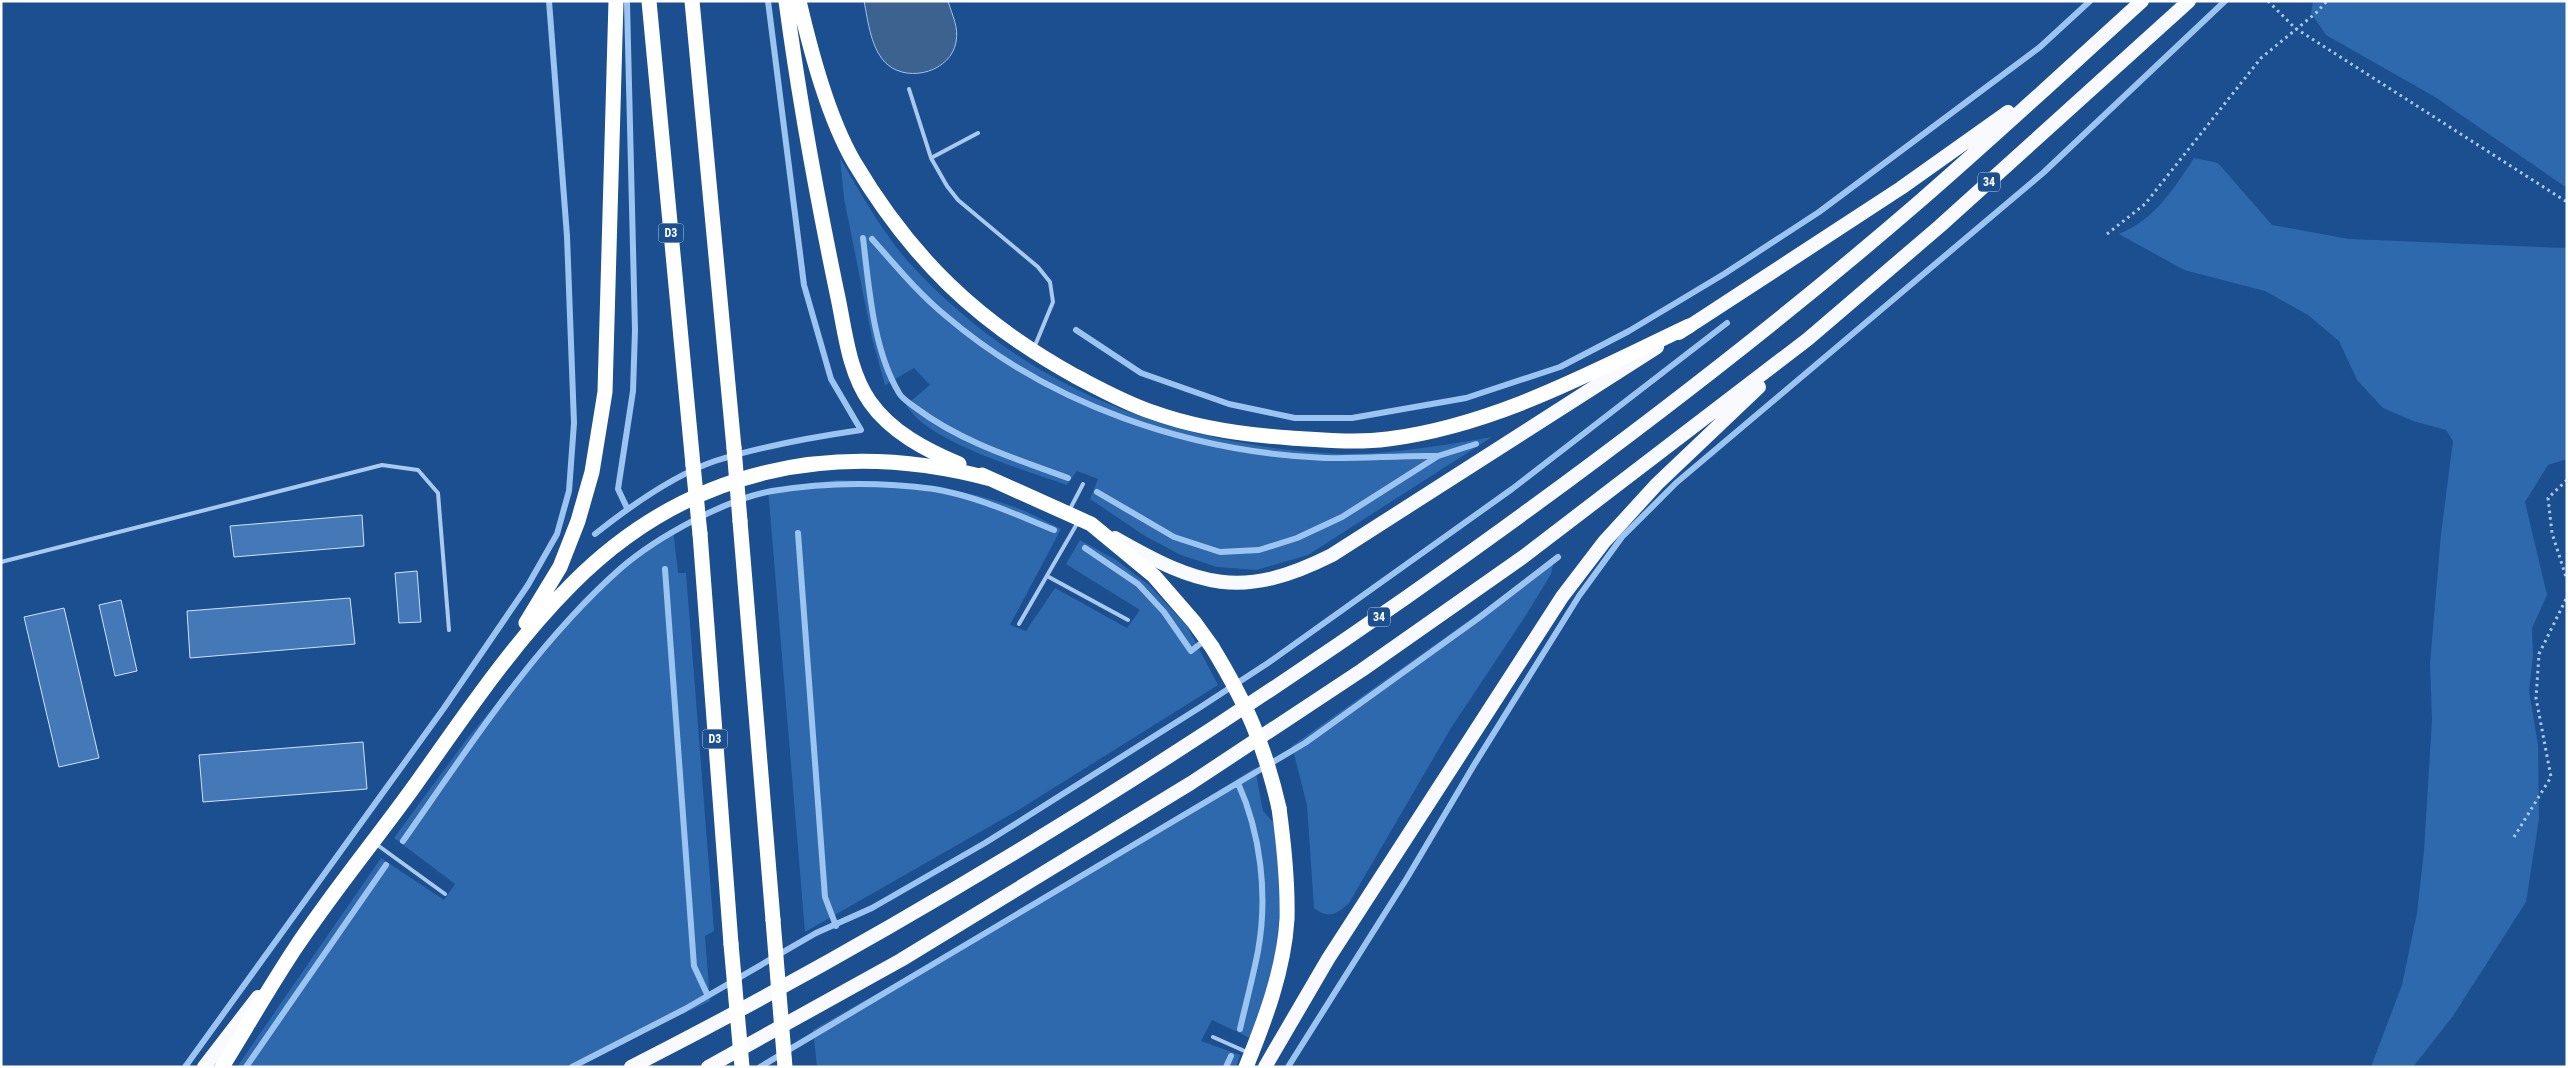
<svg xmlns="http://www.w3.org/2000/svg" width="2568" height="1068" viewBox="0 0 2568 1068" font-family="'Roboto Condensed',sans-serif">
<rect width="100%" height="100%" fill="#1b4f8f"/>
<path fill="#2e69ad" d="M2313 1H2567V188L2435 97 2326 35 2311 13Z
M840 158C861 194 886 239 915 269 1025 386 1165 442 1324 453 1380 457 1437 446 1492 437L1308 555 1256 570 1217 567 1181 555 1145 536 1090 499 1098 479 1077 471 1067 485C1024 469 930 444 906 405L930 385 914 368 885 385 872 338 844 198Z
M2194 158 2218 163 2272 225 2349 239 2567 248V459L2548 465 2525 502 2547 595 2532 628 2533 656 2529 691 2538 745 2539 819 2526 902 2453 1016 2413 1067H2371L2402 985 2417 913 2424 851 2432 720 2430 664 2441 534 2453 441 2446 430 2413 421 2383 408 2357 380 2339 341 2308 315 2265 291 2184 270 2119 234C2155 219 2173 190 2194 158Z
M837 480C896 482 956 486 1012 506 1029 512 1045 521 1061 529L1010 625 1026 631 1055 588 1127 628 1140 610 1066 564 1080 540 1116 560 1149 585 1187 626 1218 685 1020 809 805 932 768 489Z
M673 529 678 573H686L714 931 705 936 710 1001 570 1067H237L381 858 444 900 455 884 394 838 466 740 583 599 625 561Z
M1554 560 1551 574 1528 612 1451 728 1349 903C1336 915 1328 919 1314 908L1307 805 1292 746Z
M1255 768 1263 811 1273 822 1279 845 1281 901 1275 957 1263 1006 1250 1038 1212 1020 1201 1041 1240 1055 1236 1067H817L813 1030 1040 901Z"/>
<path fill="#3c6290" stroke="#9cc4f0" d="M864 1H948C952 15 959 27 956 42 951 71 910 83 888 65 871 51 868 21 864 1Z"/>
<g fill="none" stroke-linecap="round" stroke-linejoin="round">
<path stroke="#9cc4f0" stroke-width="6" d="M863 238C869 287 873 350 899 393 902 399 911 404 916 408 961 442 1016 459 1068 478
M872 239C896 266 918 293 946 316 1050 405 1189 452 1325 458 1363 459 1401 455 1438 456
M1076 330 1141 373 1229 404 1295 418H1352L1466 398 1560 367 1629 331 1724 274 1819 212 2040 47 2090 1
M1097 492 1174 537 1220 552 1259 550 1297 538 1342 517 1438 456 1476 444
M627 508 618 489 633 391 635 330 627 3
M798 533 825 897 836 926
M595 534C629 507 674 475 715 461 762 446 813 437 861 430L831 379 804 285 768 1
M1085 548 1138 584 1164 612 1191 651 1200 644
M665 569 694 966 707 994
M1238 783C1261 834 1268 896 1258 951 1253 977 1246 1003 1240 1029
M403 841C469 747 535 644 621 568 657 537 726 499 772 491 826 482 881 482 934 489 976 496 1015 514 1054 530
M185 1067 444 708 528 585 557 534 569 491 574 423 567 236 549 1
M246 1067 386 865
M572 1067 685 1009 816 933 872 908 985 843 1199 708 1268 663 1512 489 1727 323
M760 1067 1305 743 1480 617 1558 557
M1226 1067 1231 1056
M1288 1067 1407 878 1474 765 1579 596 1622 537 1676 483 2043 173 2225 1"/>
</g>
<path fill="#4478b7" stroke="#cfe3fa" d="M362 515 364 546 234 557 230 526Z
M417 571 421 622 399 623 395 573Z
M350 598 355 644 190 658 187 611Z
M121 600 137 671 115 676 99 605Z
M64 608 99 758 59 767 24 617Z
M363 742 367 789 203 802 199 755Z"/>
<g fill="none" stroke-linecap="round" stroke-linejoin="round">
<path stroke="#a9c9ee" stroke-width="3" stroke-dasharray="2.5 4" stroke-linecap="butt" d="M2268 1 2295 28 2567 202
M2107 234 2145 204 2261 58 2316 13 2327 1
M2567 480 2548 498 2552 533 2567 580
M2514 837 2551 777 2536 698 2539 654 2567 597"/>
<path stroke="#a9c9ee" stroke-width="4" d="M909 89 931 158 947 186 958 200 1038 267 1050 282 1053 302 1034 348
M931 158 978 133
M1069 511 1083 484
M1 562 382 465 418 470 438 493 449 630
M1047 576 1128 620
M1019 624 1078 522
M376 844 445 894
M1213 1037 1249 1053"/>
<path stroke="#f8faff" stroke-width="14" d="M1679 333 1901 188 2008 112
M1115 538C1199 586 1241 601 1332 555L1657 347
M204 1067 258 997
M631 1067C900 930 1157 771 1404 599 1582 474 1756 343 1920 201 1995 136 2068 68 2142 1
M708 1067 901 960 1191 783 1362 670 1523 557 1808 339 1940 226 2189 1
M1265 1067 1328 959 1562 597 1604 542 1657 484 1759 387"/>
<path stroke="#fff" stroke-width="15" d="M649 1 693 465
M692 1 734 448
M786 1C799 99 817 197 837 293 845 329 848 371 870 402 891 432 926 450 959 464
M799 1C811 52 828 117 854 162 911 258 977 322 1075 376 1100 389 1125 403 1152 412 1196 428 1245 435 1291 438 1323 440 1357 443 1388 439 1496 425 1592 372 1689 326
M982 475 1091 524 1154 576 1194 622 1212 647
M740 521 773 920
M700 534 731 944
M526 623 560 567 578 521 592 472 605 392 616 1
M222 1067C246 1028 269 988 294 950 331 894 374 842 413 788 463 718 511 645 572 584 688 467 836 438 991 479
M1246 1067C1265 1020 1284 970 1287 919 1288 881 1284 845 1279 808"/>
<path stroke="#fff" stroke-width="15" d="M734 448 740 521
M693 465 700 534
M1212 647C1246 703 1264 743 1279 808
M773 920 785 1067
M731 944 742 1067"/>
</g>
<g text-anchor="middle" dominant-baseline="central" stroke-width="5" stroke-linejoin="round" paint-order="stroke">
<g fill="#1b4f8f" stroke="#bbcadd" stroke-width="1">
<rect x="1978" y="172.5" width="22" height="19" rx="4"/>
<rect x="658.5" y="223.5" width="25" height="19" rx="4"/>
<rect x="1368" y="607.5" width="22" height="19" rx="4"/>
<rect x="702.5" y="729.5" width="25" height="19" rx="4"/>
</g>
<g font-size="12" font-weight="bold" fill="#fff">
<text x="1989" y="182">34</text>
<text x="671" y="233">D3</text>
<text x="1379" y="617">34</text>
<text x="715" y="739">D3</text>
</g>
</g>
<rect width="2568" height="1068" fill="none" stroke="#ffffff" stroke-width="5"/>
</svg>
